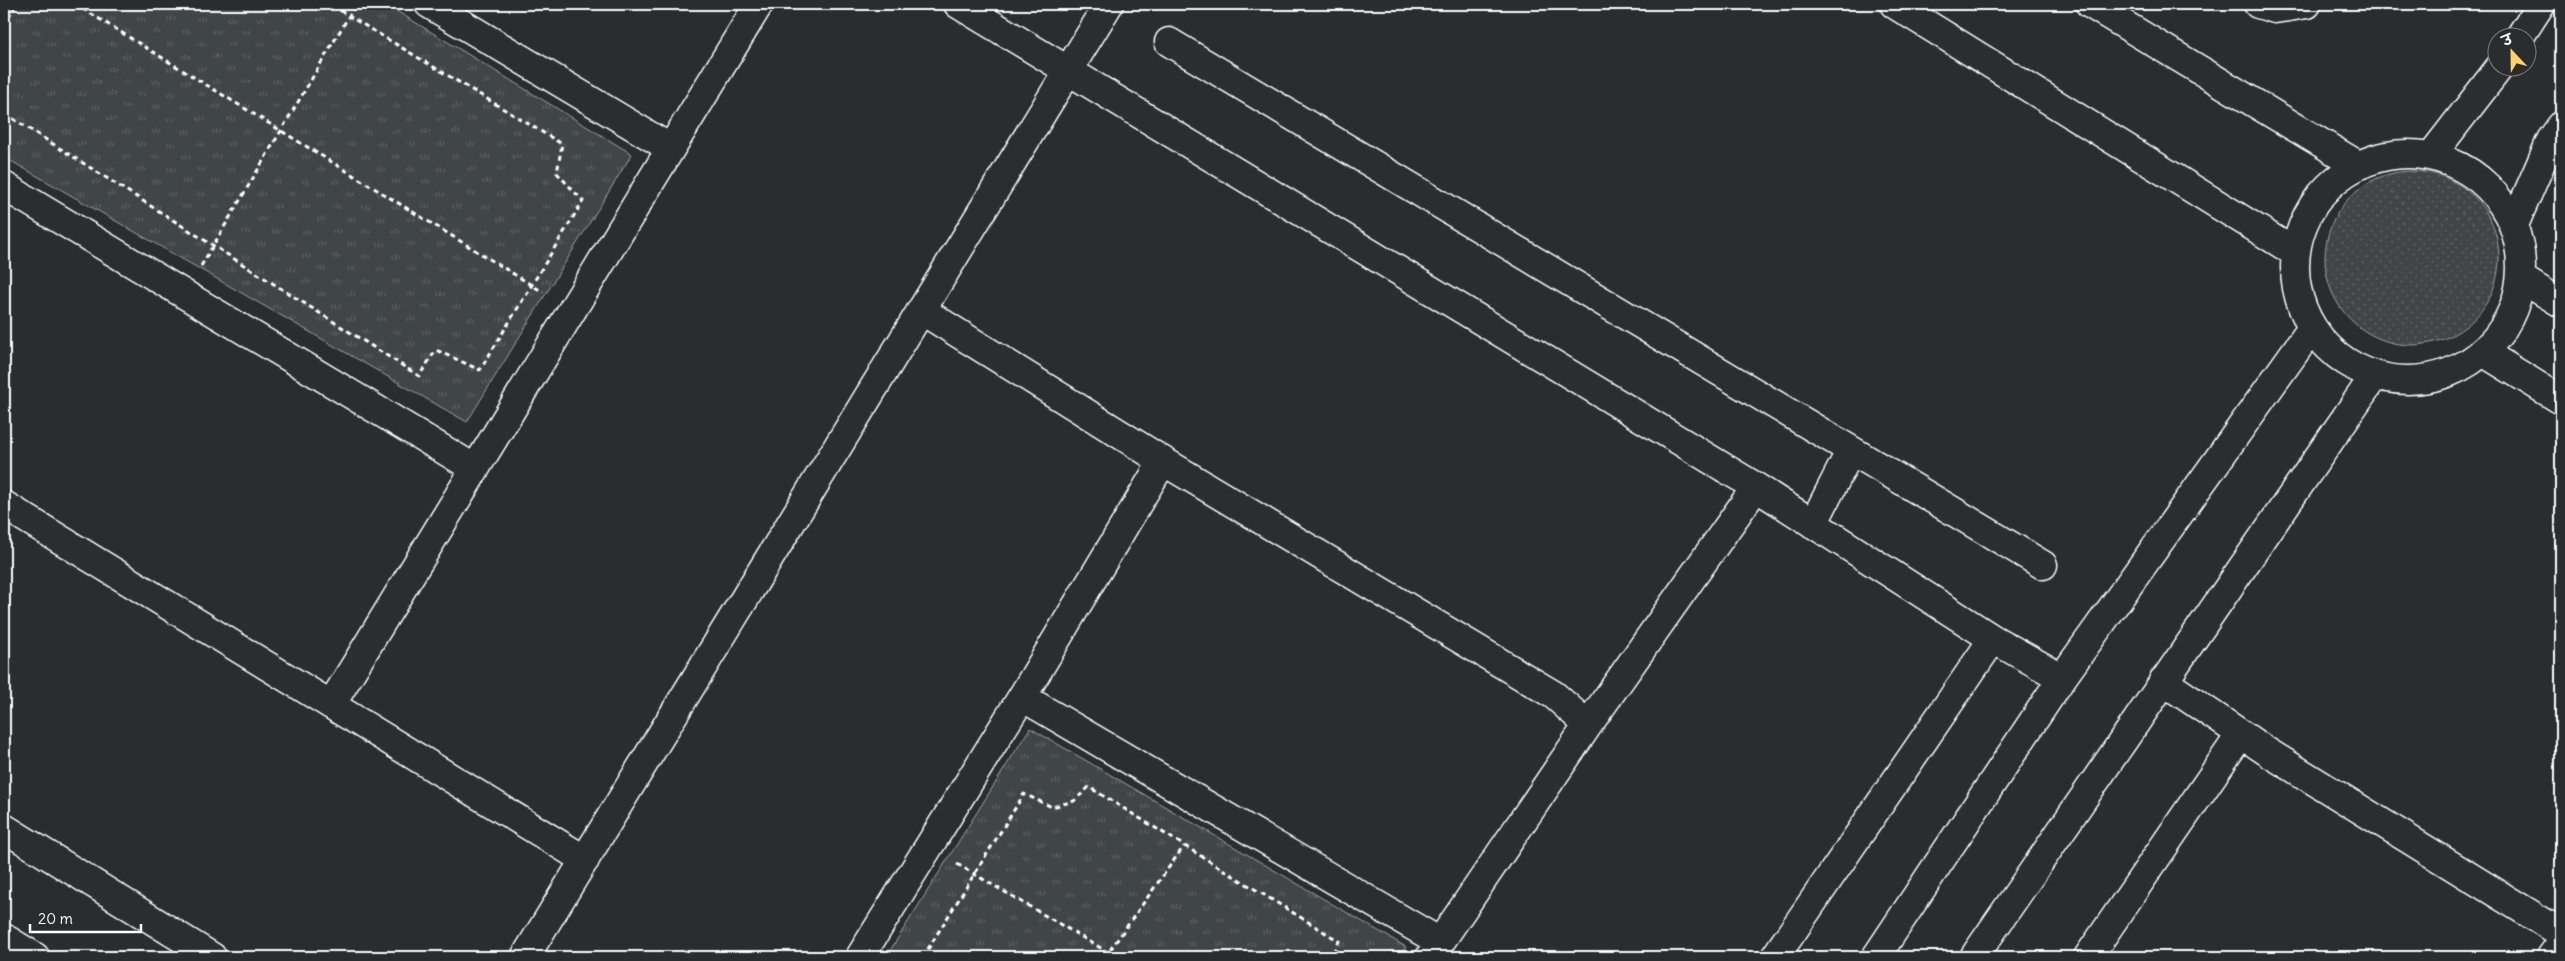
<svg xmlns="http://www.w3.org/2000/svg" width="2565" height="961" viewBox="0 0 2565 961" font-family="Delius,'Playpen Sans Deva',sans-serif">
<defs>
<pattern id="grass-dots" width="8" height="8" patternUnits="userSpaceOnUse" patternTransform="scale(1.25)"><rect width="8" height="8" fill="#414445"/><path d="M2 2h.1M6 6h.1" fill="none" stroke="#5e6061" stroke-width="1.8" stroke-linecap="round"/></pattern>
<pattern id="park-tufts" width="24" height="20" patternUnits="userSpaceOnUse" patternTransform="scale(1.25)"><rect width="24" height="20" fill="#414445"/><path d="M3 7l-1-3M5 7V3M7 7l1-3M15 17l-1-3M17 17v-4M19 17l1-3" fill="none" stroke="#5e6061"/></pattern>
</defs>
<rect width="100%" height="100%" fill="#2a2d2e"/>
<filter id="ink" filterUnits="userSpaceOnUse"><feTurbulence type="fractalNoise" baseFrequency=".02" numOctaves="2"/><feDisplacementMap in="SourceGraphic" scale="10" xChannelSelector="R" yChannelSelector="G"/><feConvolveMatrix kernelMatrix="1 2 1 2 8 2 1 2 1" color-interpolation-filters="sRGB"/></filter>
<g filter="url(#ink)">
<path fill="url(#grass-dots)" stroke="#a0a2a2" d="M2325 258a87 87 0 1 1 174 0a87 87 0 1 1-174 0Z"/>
<path fill="url(#park-tufts)" stroke="#a0a2a2" d="M4 4H385L632 154 467 422 4 157Z
M1030 728 1406 947 1399 957H886Z"/>
<g fill="none" stroke-linecap="round" stroke-linejoin="round">
<g stroke="#fff" stroke-width="31">
<path id="minor" d="M429 4 670 148
M958 4 1756 487 1993 639 2062 678
M2258 4 2275 9 2307 4
M1169 42 2043 565
M4 186 474 468
M921 310 1163 461 1554 695 1588 725
M4 505 585 860
M1813 524 1851 450
M2163 681 2269 753 2561 933
M1022 697 1440 942
M331 705 759 4
M4 828 212 957
M4 938 35 957
M525 957 1109 4
M860 957 1022 697 1163 461
M1430 957 1588 725 1756 487
M1775 957 1993 639
M2088 957 2241 734
M2551 957 2561 943"/>
</g>
<g stroke="#fff" stroke-width="31">
<path id="tertiary" d="M1894 4 2296 253
M2090 4 2358 165
M2519 38 2541 4
M2295 267a113 113 0 1 1 226 0a113 113 0 1 1-226 0Z
M2431 156 2499 68
M2514 225 2551 140 2561 126
M2522 279 2561 303
M2483 352 2561 400
M1876 957 2062 678 2312 328
M1974 957 2375 375"/>
</g>
<path stroke="#fff" stroke-width="3" stroke-dasharray="5 4" stroke-linecap="butt" d="M75 4 543 292
M4 25 16 4
M4 79 6 82 4 113 419 376 436 350 480 370 583 201 557 173 562 144 329 4
M201 266 356 4
M957 864 1116 957
M923 957 1024 794 1052 807 1074 801 1089 787 1339 941 1331 957
M1105 957 1184 846"/>
<use href="#minor" stroke="#2a2d2e" stroke-width="28"/>
<use href="#tertiary" stroke="#2a2d2e" stroke-width="28"/>
</g>
</g>
<rect width="2565" height="961" fill="none" stroke="#2a2d2e" stroke-width="20"/>
<rect x="10" y="10" width="2545" height="941" fill="none" stroke="#fff" stroke-width="2" filter="url(#ink)"/>
<g transform="translate(2512 52) rotate(338)"><circle r="24" fill="#2a2d2e" stroke="#7f8182"/>
<path d="M0-4L9 19L0 12L-9 19Z" fill="#ffd166"/>
<text y="-8" font-size="14" font-weight="bold" text-anchor="middle" fill="#ffffff">उ</text>
</g>
<path d="M30 924v8h111v-8" fill="none" stroke="#ffffff" stroke-width="2.5"/>
<text x="38" y="924" font-size="15" fill="#ffffff" stroke="#2a2d2e" stroke-width="4" paint-order="stroke">20 m</text>
</svg>
